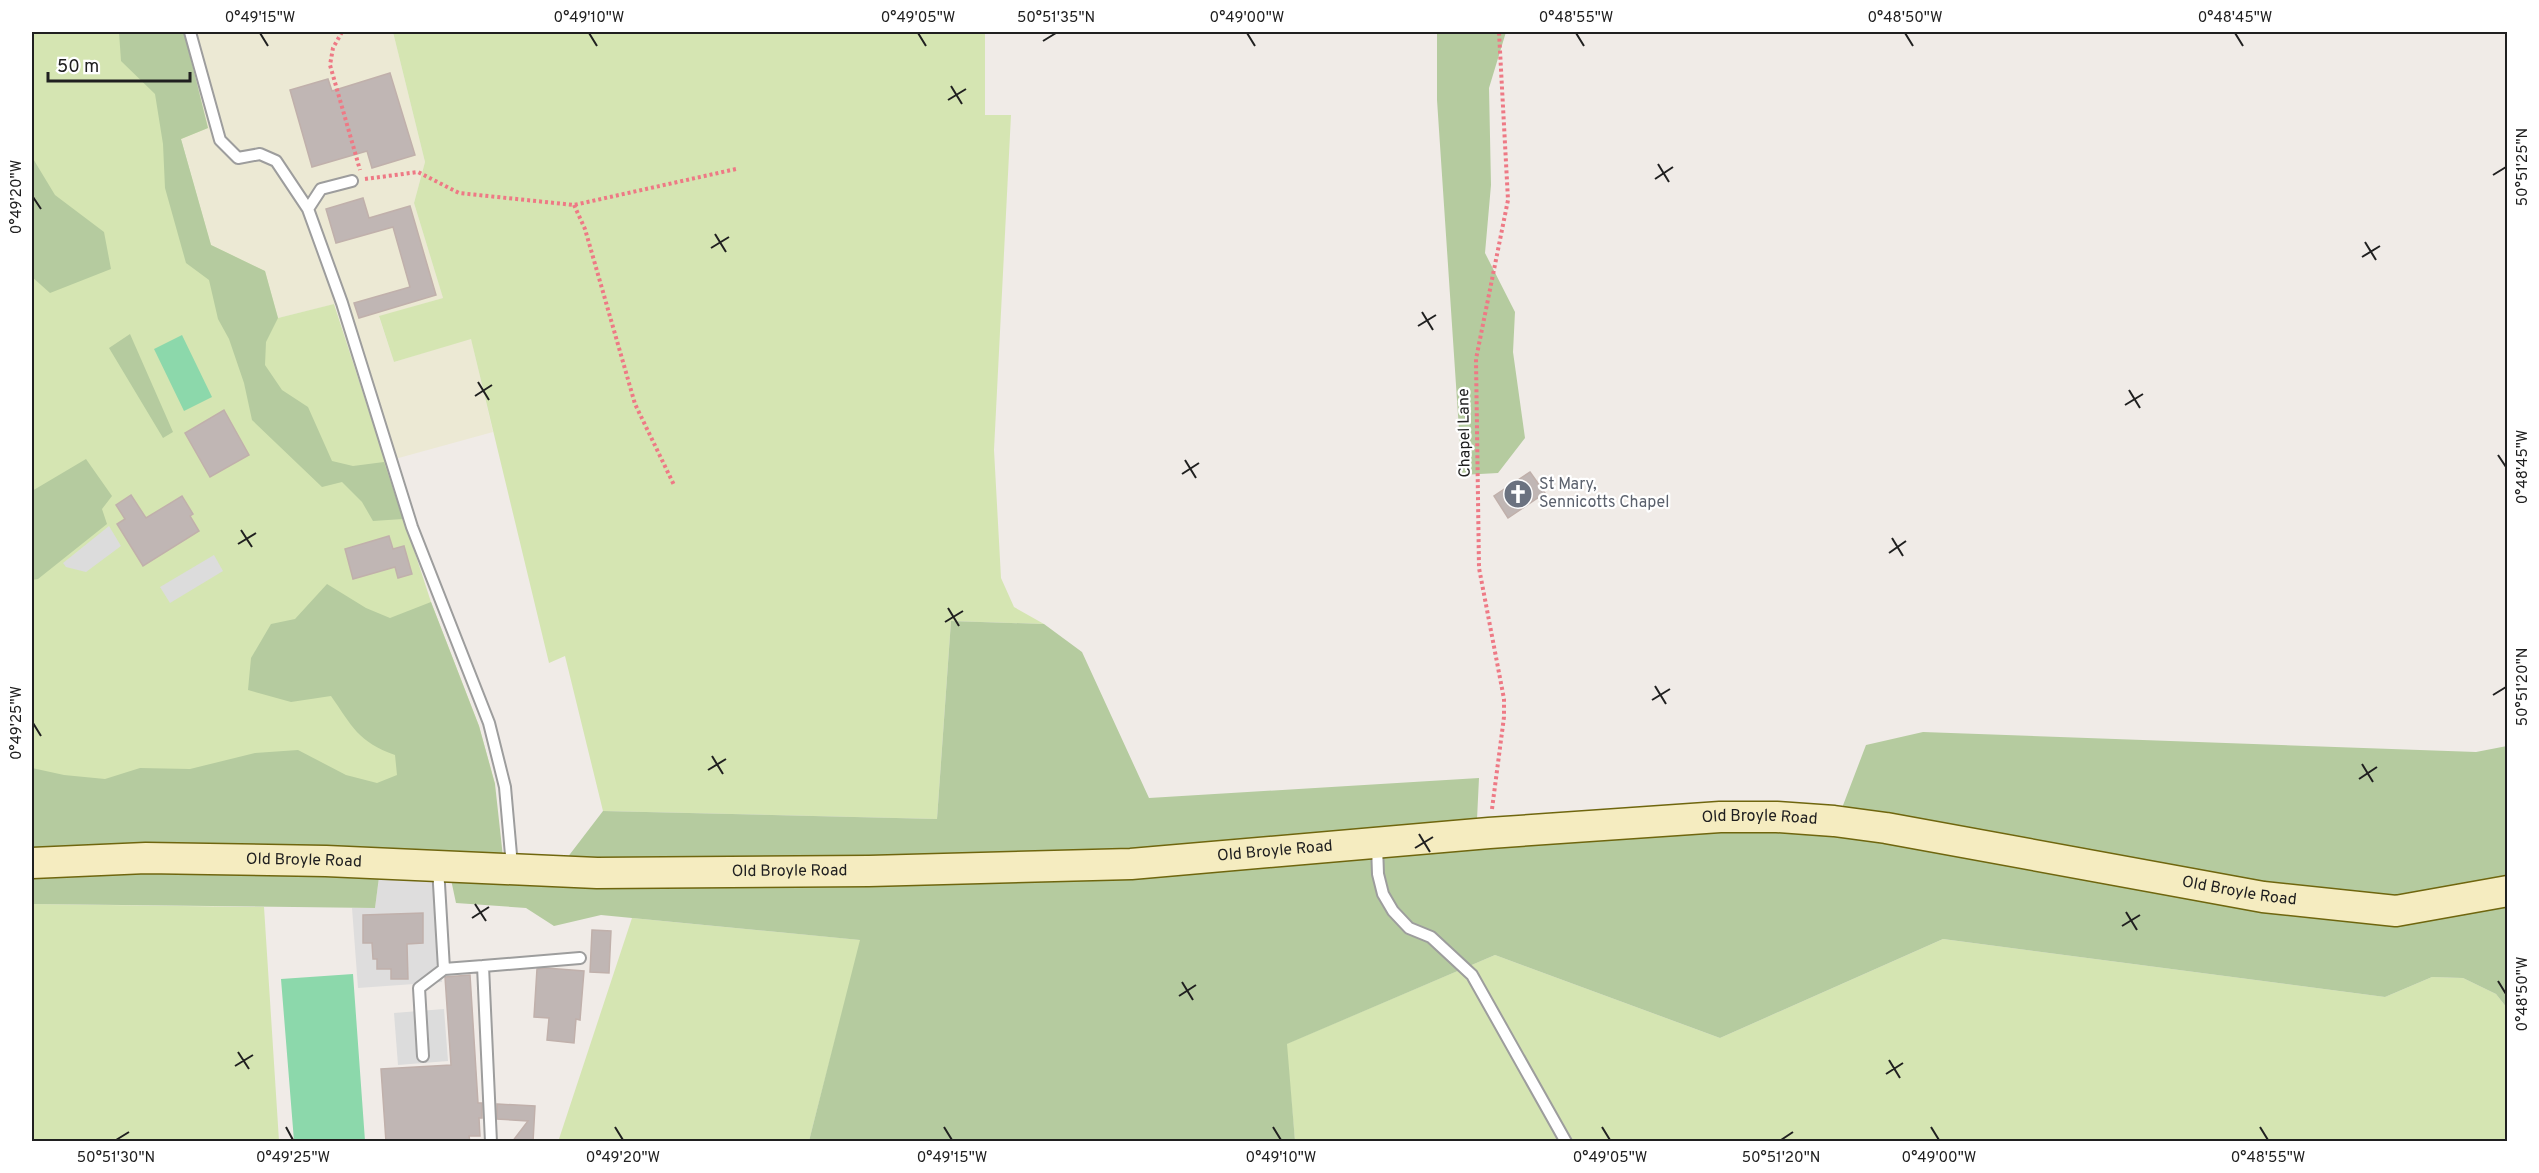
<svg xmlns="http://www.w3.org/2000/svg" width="2539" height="1173" viewBox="0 0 2539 1173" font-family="Overpass,sans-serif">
<rect width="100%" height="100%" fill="#f0ebe7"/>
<path fill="#dedddd" d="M380 870 436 871 442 982 358 988 352 908H375Z"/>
<path fill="#ece9d4" d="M184 32H393L425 162 414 203 443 298 379 317 394 362 471 338 493 432 384 462 335 304 278 318 265 271 211 245 181 138 208 128Z"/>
<path fill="#d5e5b2" d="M32 32H184L208 128 181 139 211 245 265 271 278 318 334 304 431 602 479 726 495 784 32 853Z
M393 32H985V115H1011L994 450 1001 578 1014 607 1044 624 951 621 937 819 603 811 565 656 549 663 471 339 394 362 379 316 443 298 414 203 425 162Z
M32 904 264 907 279 1141 32 1142Z
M632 918 861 940 809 1141 558 1142Z
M1943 939 2385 997 2432 977 2463 978 2496 994 2507 1008V1141H1295L1286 1044 1495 955 1720 1038Z"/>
<path fill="#b5cb9f" d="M119 32H184L208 128 181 139 211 245 265 271 278 318 266 342 265 365 282 390 308 407 332 461 353 466 384 462 403 519 373 521 362 502 342 482 322 487 252 420 244 383 229 339 218 319 209 280 186 263 165 188 163 144 155 94 121 61Z
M1437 32H1506L1489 88 1491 185 1485 253 1515 312 1513 352 1525 438 1498 473 1462 475 1437 100Z
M32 157 55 195 104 232 111 269 50 293 32 277Z
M130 334 173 432 163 438 109 348Z
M86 459 112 496 102 509 107 524 38 579 32 580V491Z
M327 584 366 608 390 618 431 602 479 726 495 784 503 857 567 858 603 811 937 819 951 621 1044 624 1082 652 1149 798 1479 778 1476 840 1670 827 1834 829 1866 745 1923 732 2476 752 2507 746V1008L2496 994 2463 978 2432 977 2385 997 1943 939 1720 1038 1495 955 1287 1044 1295 1141H809L860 940 601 915 554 926 526 908 456 903 446 856 382 854 375 908 32 904V768L64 775 105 779 140 768 190 769 255 753 298 750 346 775 377 783 397 775 395 755C358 742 352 726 331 696L291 702 248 690 251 658 271 624 295 619Z"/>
<path fill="#8cd8ab" d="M182 335 212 397 184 411 154 349Z
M353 974 365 1141H294L281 979Z"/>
<path fill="#dcdcdc" d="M109 526 121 546 86 572 66 567 63 563Z
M214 555 223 571 170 603 160 587Z
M444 1009 448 1061 398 1065 394 1013Z"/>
<path fill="#c0b6b4" stroke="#c0b0ab" stroke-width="1.5" d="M390 73 415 155 372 168 367 151 312 167 290 90 328 79 332 91Z
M363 198 369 218 410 206 436 295 359 318 354 303 410 287 393 227 336 243 326 209Z
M224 410 249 455 210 477 185 433Z
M1530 472 1545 493 1508 518 1494 496Z
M131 495 146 518 182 496 193 514 190 516 199 531 143 566 117 524 125 519 116 505Z
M389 536 393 549 404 546 412 574 398 578 395 567 353 579 345 549Z
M423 913V943L407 944 408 979H391V969H377V959H373L372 943H363V915Z
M592 930 611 931 609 973 590 972Z
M546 968 584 971 580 1020 576 1019 574 1043 547 1040 549 1018 534 1017 537 969Z
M470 975 478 1103H482V1118H479L480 1136H469L470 1142H386L381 1069 451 1065 445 977Z
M497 1104 535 1106 533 1142H512L528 1121 497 1119Z"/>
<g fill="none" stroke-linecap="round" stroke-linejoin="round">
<g stroke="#9d9d9d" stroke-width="14">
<path id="service" d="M190 32 220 140 238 158 260 154 276 161 308 209
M352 181 321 189 308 209 342 303 412 527 489 723 505 787 512 866
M1377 846 1378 874 1383 894 1393 911 1409 928 1431 937 1472 975 1566 1142
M438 867 444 969
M423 1056 419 988 444 969 483 966
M491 1142 483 966 580 958"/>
</g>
<g stroke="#6f660e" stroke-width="33">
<g id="secondary">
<path id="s1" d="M32 863 146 858 326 861 597 873 869 871 1131 864 1489 833 1720 817H1777L1834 821 1886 828 2263 897 2396 911 2508 891"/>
</g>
</g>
<path stroke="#ee7985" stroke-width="4" stroke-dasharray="3 3" stroke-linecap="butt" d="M342 32 333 48 330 65 360 170
M365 179 418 172 459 193 574 205 736 169
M574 205 585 229 635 404 674 485
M1492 809 1504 717V699L1479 568 1476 359 1508 200 1499 32"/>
<use href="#service" stroke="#fff" stroke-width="10"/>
<use href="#secondary" stroke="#f5ecc0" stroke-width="30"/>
</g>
<path fill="none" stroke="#202020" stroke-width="2" d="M260 33 268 46M589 33 597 46M918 33 926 46M1247 33 1255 46M1576 33 1584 46M1905 33 1913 46M2235 33 2243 46M1043 41 1056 33M951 86 962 104M948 100 966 89M1658 164 1669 182M2493 175 2506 167M1655 179 1673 167M33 197 41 209M715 234 726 252M2365 242 2376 260M711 248 729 237M2362 257 2380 246M1422 312 1433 330M1418 326 1436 315M478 382 489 400M2129 390 2140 408M475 396 492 385M2125 405 2143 394M2498 455 2506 467M1185 460 1196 478M1182 474 1199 463M241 530 252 547M1892 538 1903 556M238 544 256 533M1889 553 1906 541M948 608 959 626M945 622 963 611M1655 686 1666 704M2493 695 2506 687M1652 700 1670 689M33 723 41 736M712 756 723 774M2362 764 2373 782M708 770 726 759M2359 779 2377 767M1419 834 1430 852M1415 848 1433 837M475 904 486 921M2126 912 2137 930M472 918 489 907M2122 926 2140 915M2498 981 2506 994M1182 982 1193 1000M1179 996 1196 985M238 1052 249 1069M1889 1060 1900 1078M235 1066 253 1055M1886 1074 1903 1063M286 1127 293 1140M615 1127 623 1140M944 1127 952 1140M1273 1127 1281 1140M1602 1127 1610 1140M1931 1127 1939 1140M2260 1127 2268 1140M116 1140 129 1132M1781 1140 1793 1132"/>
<defs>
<g id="church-disc" transform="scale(1.5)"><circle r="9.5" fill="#6b7280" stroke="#fff"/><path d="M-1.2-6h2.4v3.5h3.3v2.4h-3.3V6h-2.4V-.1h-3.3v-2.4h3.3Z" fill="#fff"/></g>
</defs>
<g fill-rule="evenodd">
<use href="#church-disc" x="1518" y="494"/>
</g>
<g text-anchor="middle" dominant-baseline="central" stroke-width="4.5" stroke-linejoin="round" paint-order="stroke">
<g font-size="16" fill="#202020" stroke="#fff">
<text transform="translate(1465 433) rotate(-91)">Chapel Lane</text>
<text stroke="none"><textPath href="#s1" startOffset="1730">Old Broyle Road</textPath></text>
<text stroke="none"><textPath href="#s1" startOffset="1244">Old Broyle Road</textPath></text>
<text stroke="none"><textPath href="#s1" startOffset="272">Old Broyle Road</textPath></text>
<text stroke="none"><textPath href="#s1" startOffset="758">Old Broyle Road</textPath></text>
<text stroke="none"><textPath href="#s1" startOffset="2216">Old Broyle Road</textPath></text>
</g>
<g font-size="16" fill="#5b616d" stroke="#fff" text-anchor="start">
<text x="1539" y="485">St Mary,<tspan x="1539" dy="18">Sennicotts Chapel</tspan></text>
</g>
</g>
<rect width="2539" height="1173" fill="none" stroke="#ffffff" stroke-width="66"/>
<path d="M48 72v9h142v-9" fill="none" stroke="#202020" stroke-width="3"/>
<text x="57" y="72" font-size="18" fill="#202020" stroke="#ffffff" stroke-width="4.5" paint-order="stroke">50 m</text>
<rect x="33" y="33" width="2473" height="1107" fill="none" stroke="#202020" stroke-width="2"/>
<g font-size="15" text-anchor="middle" fill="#202020">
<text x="260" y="22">0°49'15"W</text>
<text x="589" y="22">0°49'10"W</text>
<text x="918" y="22">0°49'05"W</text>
<text x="1056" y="22">50°51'35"N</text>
<text x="1247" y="22">0°49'00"W</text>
<text x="1576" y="22">0°48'55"W</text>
<text x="1905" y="22">0°48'50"W</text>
<text x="2235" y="22">0°48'45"W</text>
<text transform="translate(2522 167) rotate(-90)" y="5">50°51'25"N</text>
<text transform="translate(16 197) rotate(-90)" y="5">0°49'20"W</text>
<text transform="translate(2522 467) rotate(-90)" y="5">0°48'45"W</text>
<text transform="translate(2522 687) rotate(-90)" y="5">50°51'20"N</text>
<text transform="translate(16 723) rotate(-90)" y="5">0°49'25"W</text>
<text transform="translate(2522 994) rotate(-90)" y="5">0°48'50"W</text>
<text x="116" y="1162">50°51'30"N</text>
<text x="293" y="1162">0°49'25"W</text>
<text x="623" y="1162">0°49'20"W</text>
<text x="952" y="1162">0°49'15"W</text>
<text x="1281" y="1162">0°49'10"W</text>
<text x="1610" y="1162">0°49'05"W</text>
<text x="1781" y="1162">50°51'20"N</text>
<text x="1939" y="1162">0°49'00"W</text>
<text x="2268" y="1162">0°48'55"W</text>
</g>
</svg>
